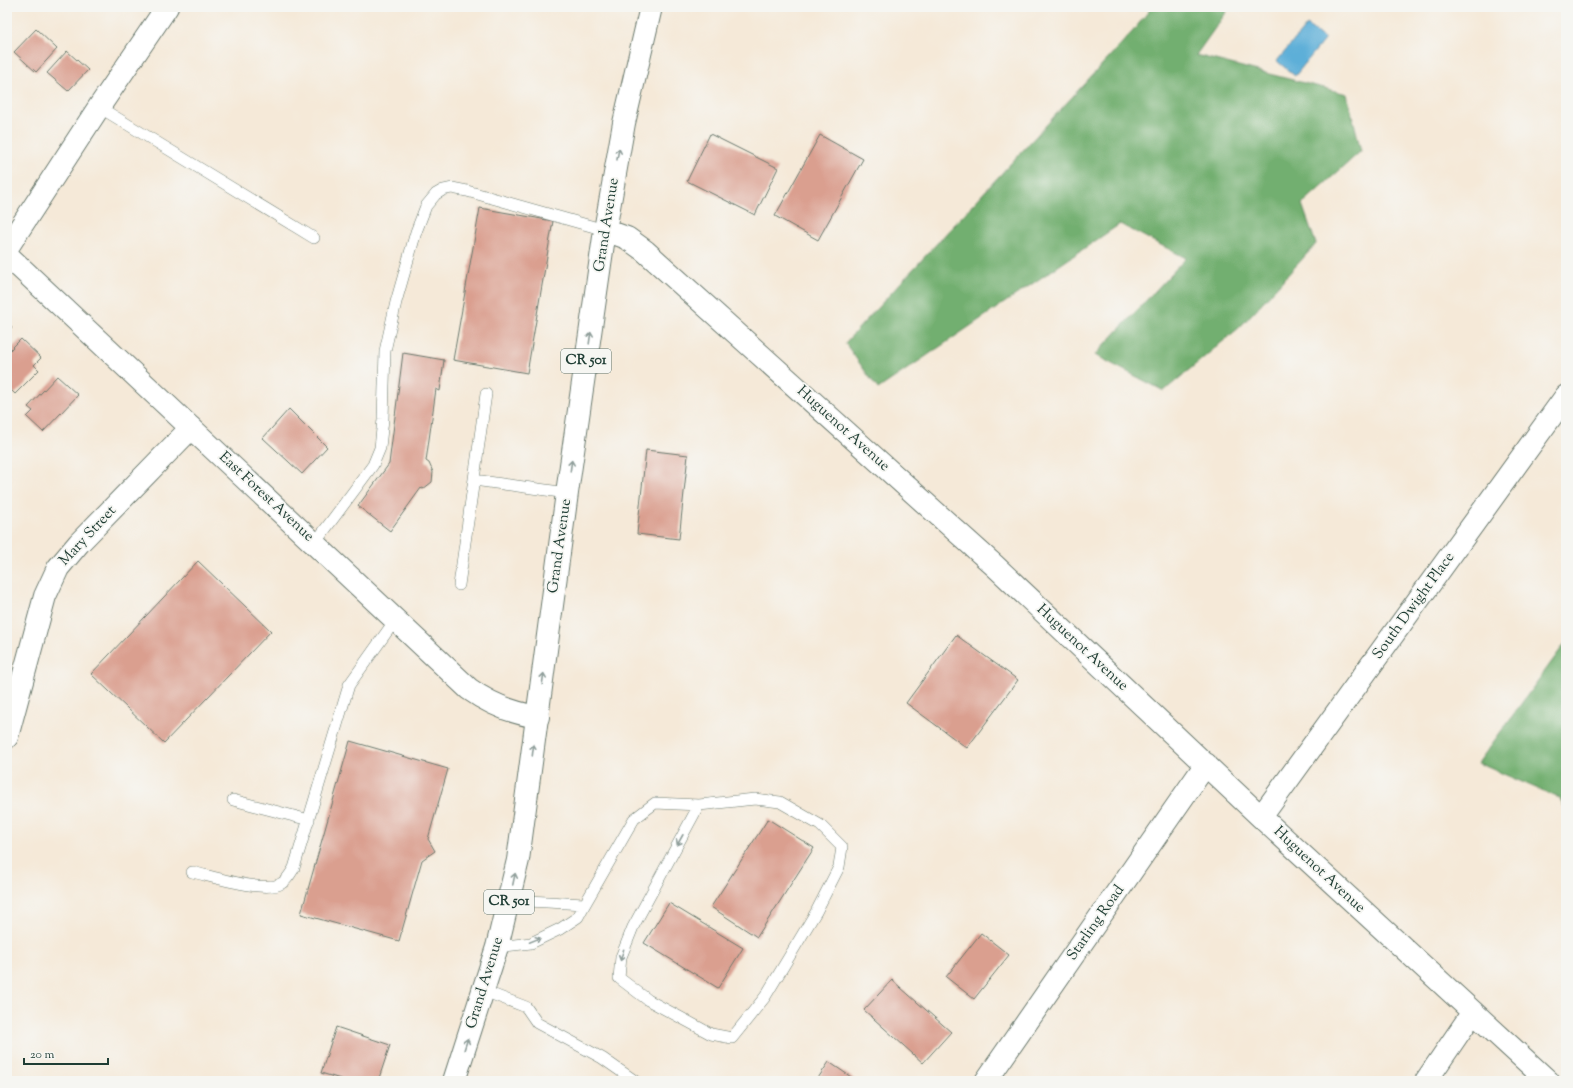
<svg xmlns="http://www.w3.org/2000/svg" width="1573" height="1088" viewBox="0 0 1573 1088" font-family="'Sorts Mill Goudy',serif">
<rect width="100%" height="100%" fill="#f6f6f2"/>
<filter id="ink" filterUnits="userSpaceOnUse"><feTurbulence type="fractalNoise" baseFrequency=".025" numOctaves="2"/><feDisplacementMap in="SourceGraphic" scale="8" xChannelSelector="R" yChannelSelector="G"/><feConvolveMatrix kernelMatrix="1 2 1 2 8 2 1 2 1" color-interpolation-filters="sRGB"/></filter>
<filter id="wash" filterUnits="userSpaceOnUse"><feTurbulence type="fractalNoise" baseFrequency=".012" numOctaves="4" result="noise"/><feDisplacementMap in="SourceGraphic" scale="16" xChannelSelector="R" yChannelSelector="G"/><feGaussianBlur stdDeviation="0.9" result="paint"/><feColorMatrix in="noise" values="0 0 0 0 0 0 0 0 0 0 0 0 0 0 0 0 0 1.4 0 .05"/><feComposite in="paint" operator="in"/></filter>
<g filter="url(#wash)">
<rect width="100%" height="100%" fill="#f5e9d8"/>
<path fill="#72af6f" stroke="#487652" d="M1152 7H1230L1196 55 1347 94 1361 151 1302 204 1316 244 1240 327 1164 391 1095 355 1186 258 1120 224 878 389 845 343 1133 31Z
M1566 642V811L1559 798 1478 763Z"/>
<path fill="#5dafd8" stroke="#3e7686" d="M1307 25 1325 39 1295 76 1277 61Z"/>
<g id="blocks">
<path fill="#da9f8f" d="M36 29 57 49 36 72 14 52Z
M67 51 88 70 68 91 47 73Z
M710 134 778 168 755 215 687 181Z
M820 135 863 159 818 240 775 216Z
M480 208 553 221 527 373 453 360Z
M7 323 12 327 7 332Z
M21 339 41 358 34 365 39 370 15 394 7 386V353Z
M403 353 444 360 440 391 436 389 426 461 429 463 433 472 432 482 423 489 421 488 390 531 358 506 389 464Z
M57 376 78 395 43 432 27 417 33 411 28 407Z
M289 409 327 447 302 474 263 438Z
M646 450 688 455 679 539 637 534Z
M198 561 271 631 164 743 91 674Z
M956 635 1018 680 967 748 906 703Z
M350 741 448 769 428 839 435 851 422 860 399 941 301 914Z
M768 819 814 848 757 937 711 907Z
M669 903 743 948 718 988 644 943Z
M981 933 1009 955 974 999 946 977Z
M892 980 951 1032 923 1063 864 1010Z
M336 1027 390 1045 378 1081H347L321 1073Z
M829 1062 857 1081H816Z"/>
</g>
</g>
<g filter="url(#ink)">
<use href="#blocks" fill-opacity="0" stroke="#6a796d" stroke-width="1"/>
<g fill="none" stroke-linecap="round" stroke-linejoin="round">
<g stroke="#6a796d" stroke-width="12">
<path id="service" d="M99 107 314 238
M474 480 567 493
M315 543 373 465 380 448 383 419 385 351 396 302 416 232 426 206 436 194 443 190 452 188 467 191 605 230
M459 585 486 394
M233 800 309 820
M192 872C211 876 267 894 282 883 287 880 291 873 294 868L349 685 396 619
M585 904 634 819 655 803 699 805 755 799 780 802 820 825 842 847 839 867 816 912 765 997 732 1038 711 1034 648 1000 619 978 621 957 633 927 699 805
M497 947 531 943 560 929 578 917 585 904 509 900
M484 991 526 1007 537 1023 602 1058 635 1081"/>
</g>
<g stroke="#6a796d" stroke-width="24">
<path id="minor" d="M605 230 627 238 645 251 995 566 1261 817 1548 1081
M7 248 99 107 167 7
M7 737 45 596 58 568 79 543 191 428
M1261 817 1566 396
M986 1081 1206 764
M1426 1081 1473 1012"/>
</g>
<g stroke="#6a796d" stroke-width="24">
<path id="tertiary" d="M7 255 469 689C490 704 512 713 538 717"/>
</g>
<g stroke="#6a796d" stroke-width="24">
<path id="primary" d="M454 1081 497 947 518 860 567 493 605 230 624 123 651 7"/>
</g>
<use href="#service" stroke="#fff" stroke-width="11"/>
<use href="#minor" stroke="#fff" stroke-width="22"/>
<use href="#tertiary" stroke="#fff" stroke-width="22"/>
<use href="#primary" stroke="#fff" stroke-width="22"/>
</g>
<defs><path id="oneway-shaft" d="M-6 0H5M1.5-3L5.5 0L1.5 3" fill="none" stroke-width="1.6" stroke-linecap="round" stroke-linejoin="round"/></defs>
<g stroke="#8f9e9a">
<use href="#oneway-shaft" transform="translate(618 154) rotate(-80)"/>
<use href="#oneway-shaft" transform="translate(590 338) rotate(-82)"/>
<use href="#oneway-shaft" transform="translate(571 466) rotate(-82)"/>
<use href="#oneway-shaft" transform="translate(543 679) rotate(-82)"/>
<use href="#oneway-shaft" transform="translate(533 750) rotate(-83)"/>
<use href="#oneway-shaft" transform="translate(680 840) rotate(119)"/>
<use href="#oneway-shaft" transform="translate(514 879) rotate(-78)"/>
<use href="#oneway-shaft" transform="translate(535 940) rotate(-22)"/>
<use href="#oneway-shaft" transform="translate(622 955) rotate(106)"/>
<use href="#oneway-shaft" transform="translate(466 1044) rotate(-72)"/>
</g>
</g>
<g text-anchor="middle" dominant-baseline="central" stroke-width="3.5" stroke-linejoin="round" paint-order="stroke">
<g fill="#f6f6f2" stroke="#60746d" stroke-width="1">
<rect x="561" y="349" width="50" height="24" rx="3"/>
<rect x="484" y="890" width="50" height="24" rx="3"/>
</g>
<g font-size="14" font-weight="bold" fill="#1f3d34">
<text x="586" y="361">CR 501</text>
<text x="509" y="902">CR 501</text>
</g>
<g font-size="15" fill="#1f3d34" stroke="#f6f6f2">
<text transform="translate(607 225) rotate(-81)">Grand Avenue</text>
<text transform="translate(843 429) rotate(42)">Huguenot Avenue</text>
<text transform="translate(266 497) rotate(43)">East Forest Avenue</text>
<text transform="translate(88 536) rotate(-47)">Mary Street</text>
<text transform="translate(560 546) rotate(-82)">Grand Avenue</text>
<text transform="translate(1414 606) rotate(-54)">South Dwight Place</text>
<text transform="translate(1082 648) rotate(43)">Huguenot Avenue</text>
<text transform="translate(1319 870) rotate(43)">Huguenot Avenue</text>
<text transform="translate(1096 923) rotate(-55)">Starling Road</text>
<text transform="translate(485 983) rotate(-73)">Grand Avenue</text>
</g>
</g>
<rect width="1573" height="1088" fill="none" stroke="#f6f6f2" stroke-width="24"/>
<path d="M24 1058v6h84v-6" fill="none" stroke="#1f3d34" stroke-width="2"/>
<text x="30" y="1058" font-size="12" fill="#1f3d34" stroke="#f6f6f2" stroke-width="3" paint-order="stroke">20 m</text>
</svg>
